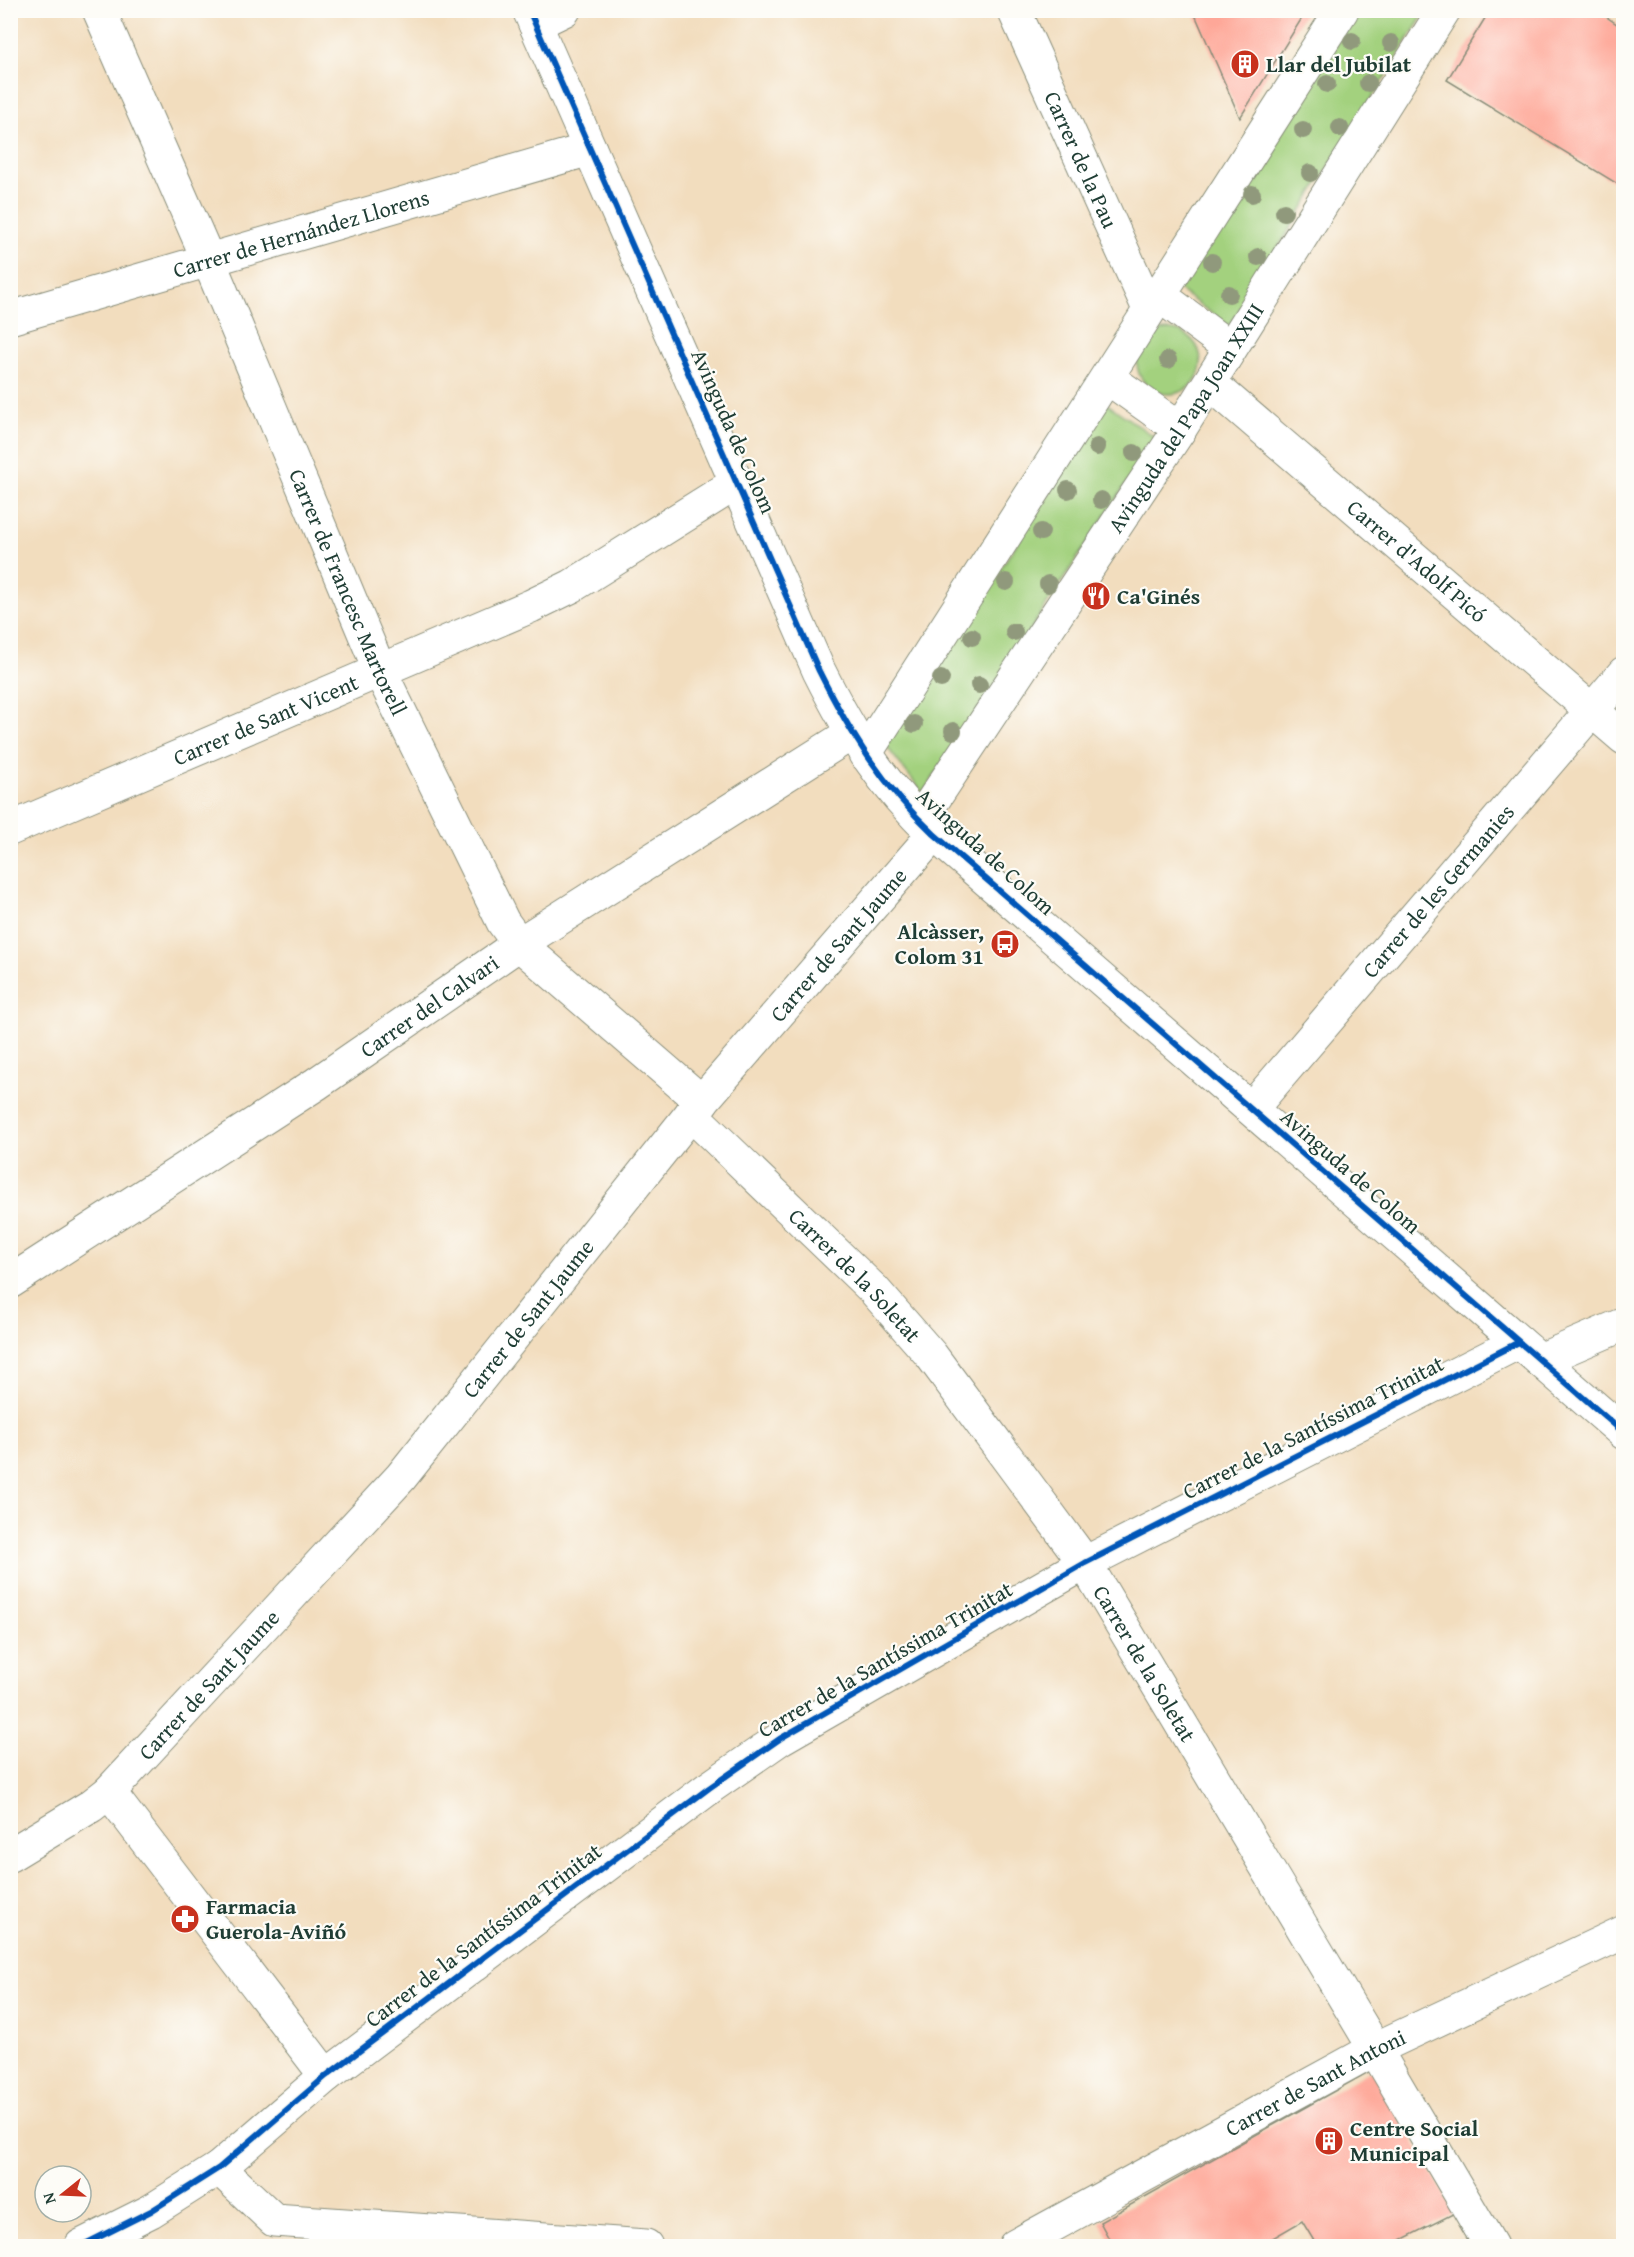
<svg xmlns="http://www.w3.org/2000/svg" width="1634" height="2257" viewBox="0 0 1634 2257" font-family="'Gentium Book Plus',serif">
<rect width="100%" height="100%" fill="#fdfcf7"/>
<filter id="ink" filterUnits="userSpaceOnUse"><feTurbulence type="fractalNoise" baseFrequency=".0167" numOctaves="2"/><feDisplacementMap in="SourceGraphic" scale="12" xChannelSelector="R" yChannelSelector="G"/><feConvolveMatrix kernelMatrix="1 2 1 2 8 2 1 2 1" color-interpolation-filters="sRGB"/></filter>
<filter id="wash" filterUnits="userSpaceOnUse"><feTurbulence type="fractalNoise" baseFrequency=".008" numOctaves="4" result="noise"/><feDisplacementMap in="SourceGraphic" scale="24" xChannelSelector="R" yChannelSelector="G"/><feGaussianBlur stdDeviation="1.35" result="paint"/><feColorMatrix in="noise" values="0 0 0 0 0 0 0 0 0 0 0 0 0 0 0 0 0 1.4 0 .05"/><feComposite in="paint" operator="in"/></filter>
<g filter="url(#wash)">
<rect width="100%" height="100%" fill="#f2ddbe"/>
<path fill="#a3d17e" stroke="#618759" stroke-width="1.5" d="M1358 11H1426L1229 326 1178 289Z
M1137 362a32 32 0 1 1 64 0a32 32 0 1 1-64 0Z
M1107 404 1156 438 923 793 886 746Z"/>
<g id="blocks">
<path fill="#fea798" d="M1193 10H1307L1240 118Z
M1490 10H1596L1624 29V188L1447 80Z
M1372 2070 1455 2213 1389 2246H1317L1302 2221 1259 2246H1113L1100 2222Z"/>
</g>
</g>
<g filter="url(#ink)">
<use href="#blocks" fill-opacity="0" stroke="#888d79" stroke-width="1.5"/>
<g fill="none" stroke-linecap="round" stroke-linejoin="round">
<g stroke="#888d79" stroke-width="35">
<g id="minor">
<path id="s1" d="M99 10 208 259 380 671 503 922 519 944 702 1102"/>
<path id="s2" d="M1014 10 1149 309"/>
<path d="M535 24 564 10"/>
<path d="M1159 295 1230 348"/>
<path id="s3" d="M10 318 590 149"/>
<path d="M1108 378 1180 429"/>
<path id="s4" d="M1210 383 1624 738"/>
<path d="M865 754 1342 10"/>
<path id="s5" d="M920 820 1180 429 1444 10"/>
<path id="s6" d="M10 829 531 606 572 586 738 482"/>
<path id="s7" d="M1252 1108 1624 673"/>
<path id="s8" d="M691 1114 874 1290 931 1355 1085 1563 1375 2049 1491 2246"/>
<path id="s9" d="M10 1282 316 1084 519 944 852 733"/>
<path d="M1540 1360 1624 1324"/>
<path d="M109 1792 326 2076"/>
<path id="s10" d="M10 1855 91 1806 109 1792 401 1477 691 1114 934 834"/>
<path d="M219 2168 274 2220 646 2246"/>
<path d="M81 2246 151 2211 219 2168 326 2076 709 1788 781 1738 1085 1563 1519 1342"/>
<path id="s11" d="M1015 2246 1375 2049 1624 1932"/>
</g>
</g>
<g stroke="#888d79" stroke-width="35">
<path id="tertiary" d="M529 10 819 671C851 735 882 785 934 834L1624 1433"/>
</g>
<use href="#minor" stroke="#fff" stroke-width="33"/>
<use href="#tertiary" stroke="#fff" stroke-width="33"/>
<g stroke="#fdfcf7" stroke-width="10">
<path id="cycleway" d="M529 10 819 671C851 735 882 785 934 834L1624 1433
M81 2246 151 2211 219 2168 326 2076 709 1788 781 1738 1085 1563 1519 1342"/>
</g>
<use href="#cycleway" stroke="#0057b8" stroke-width="6"/>
</g>
<g fill="#90997c">
<circle cx="1352" cy="41" r="9"/>
<circle cx="1391" cy="43" r="9"/>
<circle cx="1368" cy="83" r="9"/>
<circle cx="1327" cy="84" r="9"/>
<circle cx="1340" cy="128" r="9"/>
<circle cx="1303" cy="130" r="9"/>
<circle cx="1310" cy="173" r="9"/>
<circle cx="1252" cy="194" r="9"/>
<circle cx="1284" cy="212" r="9"/>
<circle cx="1258" cy="257" r="9"/>
<circle cx="1212" cy="262" r="9"/>
<circle cx="1229" cy="294" r="9"/>
<circle cx="1168" cy="360" r="9"/>
<circle cx="1097" cy="447" r="9"/>
<circle cx="1134" cy="453" r="9"/>
<circle cx="1068" cy="490" r="9"/>
<circle cx="1101" cy="500" r="9"/>
<circle cx="1041" cy="532" r="9"/>
<circle cx="1006" cy="582" r="9"/>
<circle cx="1048" cy="584" r="9"/>
<circle cx="1014" cy="632" r="9"/>
<circle cx="972" cy="637" r="9"/>
<circle cx="941" cy="679" r="9"/>
<circle cx="979" cy="685" r="9"/>
<circle cx="914" cy="724" r="9"/>
<circle cx="953" cy="731" r="9"/>
</g>
</g>
<defs>
<g id="building-disc" transform="scale(1.5)"><circle r="9.5" fill="#c8321e" stroke="#fdfcf7"/><path d="M-4-6H4V6H1V3H-1V6H-4ZM-2.5-4.3h1.7v1.8h-1.7ZM.8-4.3h1.7v1.8H.8ZM-2.5-1h1.7V.8h-1.7ZM.8-1h1.7V.8H.8Z" fill="#fff"/></g>
<g id="restaurant-disc" transform="scale(1.5)"><circle r="9.5" fill="#c8321e" stroke="#fdfcf7"/><path d="M-5-6h1v4h1v-4h1v4h1v-4h1v5L-1.5 .5V6h-2V.5L-5-1ZM5-6V6H3V1.5H1.5Q1.5-4 5-6Z" fill="#fff"/></g>
<g id="bus-disc" transform="scale(1.5)"><circle r="9.5" fill="#c8321e" stroke="#fdfcf7"/><path d="M-5-6H5V4H4V6H2V4H-2V6H-4V4H-5ZM-3.5-4V0h7V-4ZM-3.5 1.2v1.5H-2V1.2ZM2 1.2v1.5H3.5V1.2Z" fill="#fff"/></g>
<g id="pharmacy-disc" transform="scale(1.5)"><circle r="9.5" fill="#c8321e" stroke="#fdfcf7"/><path d="M-2-6h4v4h4v4h-4v4h-4v-4h-4v-4h4Z" fill="#fff"/></g>
</defs>
<g fill-rule="evenodd">
<use href="#building-disc" x="1245" y="64"/>
<use href="#restaurant-disc" x="1096" y="596"/>
<use href="#bus-disc" x="1005" y="944"/>
<use href="#pharmacy-disc" x="185" y="1919"/>
<use href="#building-disc" x="1329" y="2141"/>
</g>
<g text-anchor="middle" dominant-baseline="central" stroke-width="4.5" stroke-linejoin="round" paint-order="stroke">
<g font-size="22" font-weight="bold" fill="#1f3d34" stroke="#fdfcf7" text-anchor="start">
<text x="1266" y="64">Llar del Jubilat</text>
<text x="1117" y="596">Ca'Ginés</text>
<text x="984" y="931" text-anchor="end">Alcàsser,<tspan x="984" dy="25">Colom 31</tspan></text>
<text x="206" y="1906">Farmacia<tspan x="206" dy="25">Guerola-Aviñó</tspan></text>
<text x="1350" y="2128">Centre Social<tspan x="1350" dy="25">Municipal</tspan></text>
</g>
<g font-size="22" fill="#1f3d34" stroke="#fdfcf7">
<text stroke="none"><textPath href="#s2" startOffset="164">Carrer de la Pau</textPath></text>
<text stroke="none"><textPath href="#s3" startOffset="303">Carrer de Hernández Llorens</textPath></text>
<text stroke="none"><textPath href="#s5" startOffset="482">Avinguda del Papa Joan XXIII</textPath></text>
<text transform="translate(734 431) rotate(66)">Avinguda de Colom</text>
<text stroke="none"><textPath href="#s4" startOffset="273">Carrer d'Adolf Picó</textPath></text>
<text stroke="none"><textPath href="#s1" startOffset="633">Carrer de Francesc Martorell</textPath></text>
<text stroke="none"><textPath href="#s6" startOffset="278">Carrer de Sant Vicent</textPath></text>
<text transform="translate(986 851) rotate(42)">Avinguda de Colom</text>
<text stroke="none"><textPath href="#s7" startOffset="286">Carrer de les Germanies</textPath></text>
<text stroke="none"><textPath href="#s10" startOffset="1236">Carrer de Sant Jaume</textPath></text>
<text stroke="none"><textPath href="#s9" startOffset="502">Carrer del Calvari</textPath></text>
<text transform="translate(1351 1171) rotate(41)">Avinguda de Colom</text>
<text stroke="none"><textPath href="#s8" startOffset="230">Carrer de la Soletat</textPath></text>
<text stroke="none"><textPath href="#s10" startOffset="750">Carrer de Sant Jaume</textPath></text>
<text transform="translate(1313 1427) rotate(-27)">Carrer de la Santíssima Trinitat</text>
<text transform="translate(885 1659) rotate(-30)">Carrer de la Santíssima Trinitat</text>
<text stroke="none"><textPath href="#s8" startOffset="716">Carrer de la Soletat</textPath></text>
<text stroke="none"><textPath href="#s10" startOffset="264">Carrer de Sant Jaume</textPath></text>
<text transform="translate(483 1935) rotate(-37)">Carrer de la Santíssima Trinitat</text>
<text stroke="none"><textPath href="#s11" startOffset="342">Carrer de Sant Antoni</textPath></text>
</g>
</g>
<rect width="1634" height="2257" fill="none" stroke="#fdfcf7" stroke-width="36"/>
<g transform="translate(63 2194) rotate(252)"><circle r="28" fill="#fdfcf7" stroke="#a4b0a9" stroke-width="1.5"/>
<path d="M0-4.5L10 22L0 15L-10 22Z" fill="#c8321e"/>
<text y="-9" font-size="16" font-weight="bold" text-anchor="middle" fill="#1f3d34">N</text>
</g>
</svg>
